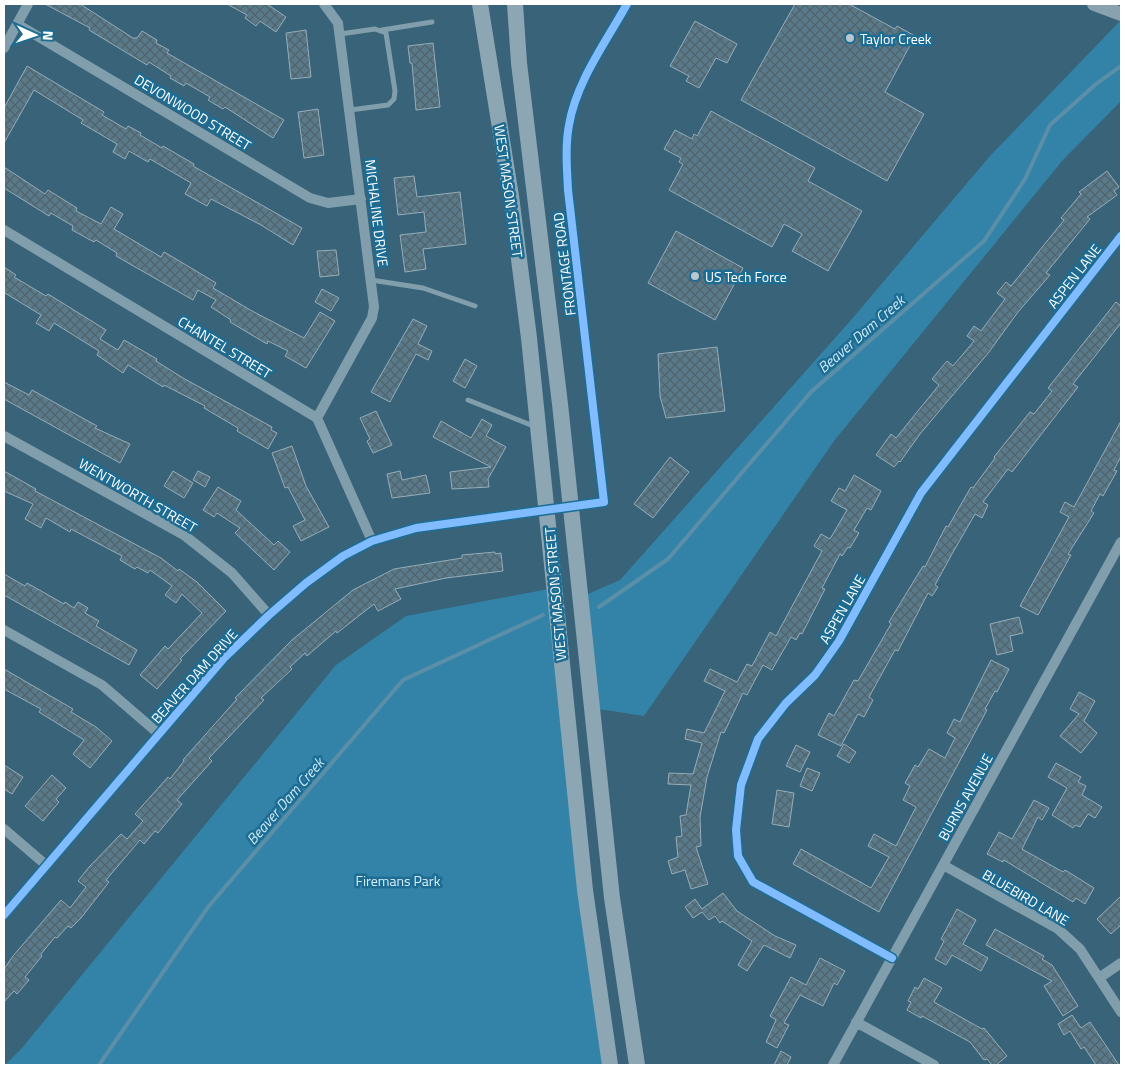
<svg xmlns="http://www.w3.org/2000/svg" width="1125" height="1069" viewBox="0 0 1125 1069" font-family="'Titillium Web',sans-serif">
<defs>
<pattern id="building-cross-hatch" width="8" height="8" patternUnits="userSpaceOnUse" patternTransform="scale(1.25)"><rect width="8" height="8" fill="#587a8a"/><path d="M0 0l8 8M0 8l8-8" fill="none" stroke="#52636b"/></pattern>
</defs>
<rect width="100%" height="100%" fill="#386378"/>
<path fill="#3383a9" d="M1121 20V101L1062 161 834 441 644 716 592 708 581 597 620 580 851 320 990 156Z
M554 588 610 1065H5L22 1048 336 665 406 616Z"/>
<g fill="none" stroke-linecap="round" stroke-linejoin="round">
<path stroke="#5b8ea7" stroke-width="4" d="M599 607 668 559 811 392 984 241 1025 179 1050 125 1096 84 1121 66
M99 1065 208 907 403 680 543 615"/>
</g>
<path fill="url(#building-cross-hatch)" stroke="#96adb9" d="M45 4H80L133 38H137L142 31 157 40 156 43 169 50 167 53 284 120 273 138 225 107 223 109 208 100 210 97 186 83 184 86 170 78 171 76 149 62 147 65 89 30 90 28Z
M227 4H267L286 17 276 32 260 21 256 26 245 18 247 15Z
M795 4H849L895 29 897 26 915 36 885 92 924 114 887 181 741 100Z
M695 21 737 44 727 63 716 58 699 88 686 81 689 76 670 66Z
M306 30 311 77 291 79 286 33Z
M433 43 440 107 416 110 412 63H410L408 46Z
M27 66 104 112 102 115 126 129 128 126 141 133 140 135 162 148 163 146 194 164 193 166 302 228 293 245 261 225 211 199 207 206 185 194 191 183 150 159 148 162 129 151 125 159 113 152 117 144 81 123 83 120 34 90 4 143V108Z
M318 109 324 155 304 158 298 112Z
M711 111 815 168 808 181 862 211 828 271 792 251 802 234 784 224 772 247 669 190 683 164 679 162 681 158 664 149 675 130 692 139 694 134 697 136Z
M4 167 45 194 48 190 77 208 76 211 101 224 111 207 123 214 114 229 161 257 164 252 176 259 216 283 213 288 252 311 304 338 320 312 335 321 306 368 285 356 288 351 268 341 267 344 230 322 231 320 211 307 216 300 198 290 193 300 116 256 117 253 96 240 94 242 72 230 73 226 51 213 49 216 4 188Z
M1107 171 1119 187 1114 191 1117 195 1087 217 1090 219 1046 273 1050 275 1018 312 989 352 920 434 900 462 899 461 894 467 876 455 891 434 896 438 939 385 932 379 947 361 953 366 974 341 967 336 974 326 981 331 1005 299 997 293 1006 282 1011 286 1064 220 1061 218 1081 194 1079 192Z
M414 176 417 197 460 192 466 244 423 249 426 269 405 272 400 235 426 232 424 212 398 215 394 178Z
M676 231 743 268 715 320 648 283Z
M336 250 339 275 320 277 317 251Z
M4 267 16 275 14 277 46 296 48 294 106 330 100 339 118 350 124 340 157 359 156 361 183 378 272 427 271 430 277 433 268 449 237 431 238 428 204 408 205 406 164 385 163 387 128 365 123 373 97 355 99 351 54 323 49 331 36 323 41 315 5 293 4 295Z
M322 289 339 298 331 311 315 302Z
M1116 302 1121 306V323L1073 384 1078 387 1012 472 1008 469 983 502 988 505 982 518 975 514 952 554 935 585 938 587 932 596 928 593 898 651 895 650 869 697 873 700 864 717 858 714 841 746 818 735 829 713 834 716 854 680 858 681 891 624 889 622 898 607 923 566 925 567 946 526 948 527 971 487 973 488 995 458 994 457 1030 412 1034 414 1052 391 1048 388Z
M413 319 427 326 418 344 432 351 428 360 416 354 390 402 371 392Z
M717 347 725 411 666 418 660 396 658 354Z
M465 359 477 366 465 388 453 381Z
M4 382 29 395 32 390 97 426 95 428 130 444 120 463 4 399Z
M376 411 392 445 373 453 367 441 370 439 360 418Z
M482 419 492 425 486 436 506 447 488 479 489 487 452 489 450 472 491 467 433 437 441 421 471 438Z
M1121 421V456L1114 470 1117 471 1103 496 1100 494 1091 511 1094 513 1068 554 1071 555 1038 615 1020 606 1069 517 1060 512 1065 502 1074 507Z
M292 446 306 486 329 527 301 541 293 526 305 520 288 487 285 488 272 453Z
M670 457 689 472 653 518 634 504Z
M4 471 36 489 35 491 161 558 178 571 179 569 197 582 226 611 180 659 182 660 157 689 140 675 165 646 168 649 202 613 182 594 176 603 165 595 172 586 150 570 148 573 137 567 135 569 120 560 122 556 71 529 70 532 46 518 41 528 25 519 33 504 4 491Z
M173 471 193 483 184 498 164 486Z
M198 471 210 477 205 487 193 480Z
M400 471 402 480 426 475 430 493 392 498 387 474Z
M854 475 881 491 871 510 867 508 854 530 859 533 850 548 848 547 842 556 840 554 822 588 825 589 802 634 800 633 796 640 791 637 772 670 763 665 747 695 743 693 724 733 721 732 707 777 700 817 701 846 696 847 708 884 691 889 685 870 672 874 668 861 678 857 676 837 682 836 680 816 686 815 691 785 668 784 669 773 693 774 702 743 685 739 687 729 704 733 725 691 704 681 710 669 737 682 747 664 752 666 770 632 776 636 822 551 814 546 821 534 830 539 847 510 831 501 839 488 845 491Z
M218 487 241 501 236 510 274 545 278 541 290 552 274 570 235 533 240 528 217 513 214 517 203 510Z
M495 552V554L501 553 503 571 446 578 395 589 401 599 378 611 374 604 337 633 336 631 307 656 305 653 290 667 292 669 261 698 264 700 209 758 212 761 177 800 182 804 158 833 155 831 144 844 140 840 106 880 109 882 81 918 71 928 68 926 57 938 55 937 41 954 42 956 25 977 29 980 17 994 14 991 4 1002V969L13 956 61 900 70 908 86 887 78 881 89 867 121 834 127 839 143 821 135 814 168 777 170 779 184 761 183 760 237 699 235 698 292 640 353 590 394 569 462 558V555Z
M4 574 25 586 27 583 64 604 65 602 74 608 78 602 88 608 85 613 99 621 96 626 137 650 129 665 4 595Z
M1019 617 1023 633 1010 636 1013 651 997 655 990 624Z
M991 660 1009 669 997 692 995 691 985 709 987 710 879 912 793 864 801 849 871 888 889 857 868 846 874 834 896 846 916 807 903 800 910 786 905 783 915 765 918 767 929 749 945 758 955 738 947 733 954 719 960 722Z
M4 669 73 709 71 712 96 727 112 741 90 768 73 754 84 740 39 712 41 709 4 689Z
M1079 692 1095 701 1084 721 1097 733 1081 753 1060 736 1079 714 1070 709Z
M844 744 856 752 849 763 837 756Z
M796 745 810 752 800 772 786 766Z
M1056 763 1081 777 1078 782 1086 786 1082 795 1102 807 1095 818 1088 814 1080 827 1075 825 1073 828 1052 815 1067 788 1048 777Z
M4 765 23 777 12 794 4 789Z
M807 768 820 773 812 791 800 786Z
M52 775 66 788 56 799 59 802 43 821 25 806Z
M777 790 794 793 789 827 772 824Z
M1034 800 1049 808 1042 820 1038 817 1022 849 1063 872 1065 870 1094 888 1085 904 1076 898 1073 902 1004 860 1003 862 987 854 999 832 1012 839Z
M723 893 737 911 775 936 796 945 790 958 764 945 747 971 738 965 752 941 722 921 720 923 715 916 709 920 702 912 693 918 685 907 695 899 702 909Z
M1121 896V925L1111 934 1097 919Z
M957 909 976 920 963 944 988 958 981 971 952 955 946 965 935 959 944 941 941 939Z
M995 929 1044 956 1042 959 1052 965 1078 1006 1063 1016 1044 986 1052 981 986 945Z
M820 958 845 971 837 985 834 983 823 1006 800 995 784 1023 789 1025 777 1048 766 1042 776 1020 770 1016 791 977 806 985Z
M924 978 942 988 934 1002 982 1029 984 1028 1007 1056 996 1065H992L987 1059 984 1060 970 1042 922 1016 921 1018 907 1010 911 1002 908 1001 915 987 918 989Z
M1072 1015 1081 1028 1090 1022 1119 1065H1096L1084 1047 1081 1049 1070 1031 1064 1035 1058 1024Z
M781 1051 791 1057 787 1065H774Z"/>
<g fill="none" stroke-linecap="round" stroke-linejoin="round">
<path stroke="#809eab" stroke-width="5" d="M382 30 432 22
M340 34 375 29 386 33 395 91 394 99 388 105 350 110
M371 280 423 288 475 306
M468 400 536 427"/>
<path stroke="#809eab" stroke-width="10" d="M17 24 310 198 328 203 361 199
M4 48 28 4
M4 230 317 418 372 541
M317 418 372 318 374 307 338 23 324 4
M4 436 184 535 232 573 269 615
M4 630 102 685 159 734
M4 829 46 865
M943 865 1058 929 1080 949 1121 1012
M4 915 225 657 269 615 306 583 343 556 372 541 416 528 604 502 568 190C567 169 565 146 569 125 576 82 606 42 627 4
M892 958 753 882 738 856 736 830 741 785 758 739 786 703 815 675 839 641 921 493 1121 236
M1099 978 1121 963
M856 1022 934 1065
M833 1065 1121 542"/>
<path stroke="#88a3af" stroke-width="14" d="M1094 4 1121 14"/>
<path stroke="#8ca6b3" stroke-width="16" d="M480 4 511 196 529 338 585 890 610 1065
M515 4 519 63 560 404 612 898 637 1065"/>
<g stroke="#1d6c93" stroke-width="11">
<path id="cycleway" d="M4 915 225 657 269 615 306 583 343 556 372 541 416 528 604 502 568 190C567 169 565 146 569 125 576 82 606 42 627 4
M892 958 753 882 738 856 736 830 741 785 758 739 786 703 815 675 839 641 921 493 1121 236"/>
</g>
<use href="#cycleway" stroke="#80bcff" stroke-width="8"/>
</g>
<g fill="#b9c8d0" stroke="#1d6c93" stroke-width="2">
<circle cx="850" cy="38" r="5"/>
<circle cx="695" cy="276" r="5"/>
</g>
<g text-anchor="middle" dominant-baseline="central" stroke-width="5" stroke-linejoin="round" paint-order="stroke">
<g font-size="14" fill="#fff" stroke="#1d6c93" text-anchor="start">
<text x="860" y="38">Taylor Creek</text>
<text x="705" y="276">US Tech Force</text>
</g>
<g font-size="14" fill="#fff" stroke="#1d6c93">
<text transform="translate(193 112) rotate(31)">DEVONWOOD STREET</text>
<text transform="translate(509 191) rotate(82)">WEST MASON STREET</text>
<text transform="translate(377 213) rotate(83)">MICHALINE DRIVE</text>
<text transform="translate(564 264) rotate(-97)">FRONTAGE ROAD</text>
<text transform="translate(1074 276) rotate(-52)">ASPEN LANE</text>
<text transform="translate(225 347) rotate(31)">CHANTEL STREET</text>
<text transform="translate(138 495) rotate(30)">WENTWORTH STREET</text>
<text transform="translate(555 594) rotate(-95)">WEST MASON STREET</text>
<text transform="translate(842 609) rotate(-60)">ASPEN LANE</text>
<text transform="translate(194 676) rotate(-48)">BEAVER DAM DRIVE</text>
<text transform="translate(965 797) rotate(-61)">BURNS AVENUE</text>
<text transform="translate(1026 897) rotate(30)">BLUEBIRD LANE</text>
</g>
<g font-size="14" fill="#d6effa" stroke="#1d6c93">
<text x="398" y="880">Firemans Park</text>
</g>
<g font-size="15" font-style="italic" fill="#c9e9f7" stroke="#1d6c93">
<text transform="translate(861 334) rotate(-41)">Beaver Dam Creek</text>
<text transform="translate(285 801) rotate(-49)">Beaver Dam Creek</text>
</g>
</g>
<rect width="1125" height="1069" fill="none" stroke="#ffffff" stroke-width="10"/>
<g transform="translate(35 35) rotate(93)" stroke="#1d6c93" stroke-width="4" paint-order="stroke">
<path d="M0-4L9 19L0 12L-9 19Z" fill="#ffffff"/>
<text y="-8" font-size="14" font-weight="bold" text-anchor="middle" fill="#ffffff">N</text>
</g>
</svg>
